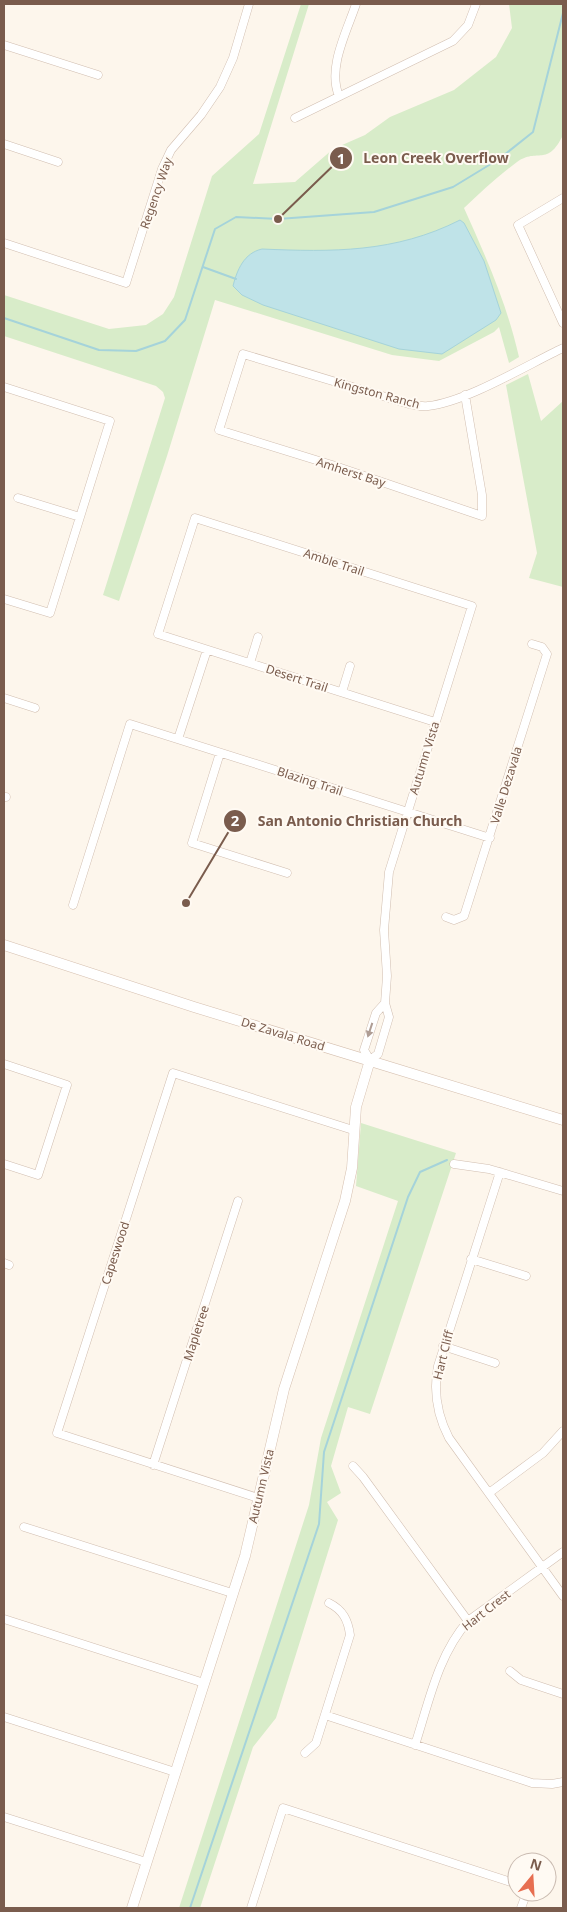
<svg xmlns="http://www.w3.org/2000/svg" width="567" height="1912" viewBox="0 0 567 1912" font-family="'Noto Sans',sans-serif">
<rect width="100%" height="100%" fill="#fdf6ec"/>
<path fill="#d8ecc9" d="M301 4H309L253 184 295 182 333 149 365 135 390 117 454 90 496 57 512 28 509 4H563V135C547 168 538 147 517 162 498 176 481 192 464 208 486 257 507 304 519 357L509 363 499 327 494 332 439 361 392 355 215 300 167 456 119 601 103 595 165 398 163 392 156 386 4 336V295L109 329 146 325 163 314 174 297 212 176 259 134Z
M528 374 541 421 563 401V587L529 578 537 553 506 385Z
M361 1123 456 1153 370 1414 348 1407 331 1466 341 1493 327 1502 338 1520 276 1718 253 1747 200 1908H179L309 1505 321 1438 398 1201 356 1186Z"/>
<path fill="#bfe3e8" stroke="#a5d3da" d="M460 220 464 223 484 261 501 313 496 320 442 354 399 349 263 305 242 295 233 286C237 270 244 253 262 249 332 252 395 253 460 220Z"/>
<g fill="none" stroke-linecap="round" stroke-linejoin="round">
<path stroke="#a5d3da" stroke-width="2" d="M203 267 236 279
M4 318 99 350 136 351 165 341 185 320 215 229 236 217 278 219 374 212 453 187 499 159 533 132 563 13
M190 1908 319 1524 324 1452 408 1197 420 1172 447 1160"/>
<g stroke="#d1beb0" stroke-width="9">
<path id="street" d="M4 45 98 75
M339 96C327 68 347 31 356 4
M295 118 453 41 468 25 476 4
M4 144 58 162
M563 198 518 225 563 323
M4 243 126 283 162 169 171 150 201 115 220 87 233 58 249 4
M4 387 110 421 50 613 4 599
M465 395 482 495V516L332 465 219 430 243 354 409 404C415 405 422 407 428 406 466 402 527 365 563 348
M18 498 80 517
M250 663 258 637
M342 692 350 666
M4 698 35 708
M178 739 207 650
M220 753 192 843 287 873
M4 797H6
M73 905 130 724 490 838
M446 917 454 920 464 916 547 654 542 647 532 644
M385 1003 376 1013 364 1050 370 1060 378 1054 389 1017 385 1003 387 976 384 930 389 872 472 606 195 518 158 634 435 722
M4 1064 67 1085 38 1175 4 1164
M454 1164 489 1169 563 1191
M500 1172 438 1366C433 1392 437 1415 449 1438L563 1596
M471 1259 526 1276
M4 1263 9 1265
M443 1346 495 1363
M153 1465 238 1201
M353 1466 363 1477 468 1621
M489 1493 543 1453 563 1431
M258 1498 57 1433 173 1073 353 1130
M24 1527 232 1593
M4 1619 204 1683
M510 1671 521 1680 563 1694
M325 1715 532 1783 552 1784 563 1782
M4 1717 175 1772
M415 1745C429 1702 438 1655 468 1621L563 1552
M305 1753 316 1743 350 1635C348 1620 343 1610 329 1603
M4 1817 146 1862
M251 1908 283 1808 517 1884
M521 1908 527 1892"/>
</g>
<g stroke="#d6c0b0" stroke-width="11">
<path id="secondary" d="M4 945 194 1007 563 1120
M132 1908 245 1556 284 1389 345 1201 352 1168 356 1107 370 1060"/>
</g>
<use href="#street" stroke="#fff" stroke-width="8"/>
<use href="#secondary" stroke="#fff" stroke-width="10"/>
</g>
<defs><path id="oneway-solid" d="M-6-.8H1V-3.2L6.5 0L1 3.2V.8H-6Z" transform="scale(1.25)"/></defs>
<use fill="#af9d94" href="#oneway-solid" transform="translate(370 1030) rotate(108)"/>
<g text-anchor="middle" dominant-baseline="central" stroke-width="4" stroke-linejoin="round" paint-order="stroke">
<g font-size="12" fill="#7a5c4d" stroke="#fffaf3">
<text transform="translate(156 193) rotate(-71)">Regency Way</text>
<text transform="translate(377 393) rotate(15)">Kingston Ranch</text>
<text transform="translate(351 472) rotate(18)">Amherst Bay</text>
<text transform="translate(334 562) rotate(18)">Amble Trail</text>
<text transform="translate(297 678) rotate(18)">Desert Trail</text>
<text transform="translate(424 758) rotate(-73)">Autumn Vista</text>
<text transform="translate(310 781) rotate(18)">Blazing Trail</text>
<text transform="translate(506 785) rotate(-73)">Valle Dezavala</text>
<text transform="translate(283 1034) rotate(17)">De Zavala Road</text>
<text transform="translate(115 1253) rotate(-72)">Capeswood</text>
<text transform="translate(196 1333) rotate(-72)">Mapletree</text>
<text transform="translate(443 1355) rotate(-76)">Hart Cliff</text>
<text transform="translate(261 1486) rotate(-77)">Autumn Vista</text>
<text transform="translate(486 1610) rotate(-38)">Hart Crest</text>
</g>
</g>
<path fill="none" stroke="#7a5c4d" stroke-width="2" d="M278 219L341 158M186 903L235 821"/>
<g fill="#7a5c4d" stroke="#fffaf3" stroke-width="2">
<circle cx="278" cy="219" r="5"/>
<circle cx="186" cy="903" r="5"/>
<circle cx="341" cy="158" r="12"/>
<circle cx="235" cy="821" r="12"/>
</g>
<g font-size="15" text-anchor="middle" font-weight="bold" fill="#fff">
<text x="341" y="164">1</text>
<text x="235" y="826">2</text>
</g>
<g font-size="14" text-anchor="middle" font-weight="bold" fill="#7a5c4d" stroke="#fffaf3" stroke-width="4" stroke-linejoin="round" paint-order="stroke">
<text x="436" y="163">Leon Creek Overflow</text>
<text x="360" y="826">San Antonio Christian Church</text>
</g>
<rect width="567" height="1912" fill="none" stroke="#7a5c4d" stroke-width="10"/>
<g transform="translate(532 1877) rotate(18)"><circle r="24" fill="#fffaf3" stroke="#cabbb1"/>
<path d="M0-4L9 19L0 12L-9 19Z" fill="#e76f51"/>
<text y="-8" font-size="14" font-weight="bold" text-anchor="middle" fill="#7a5c4d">N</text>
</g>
</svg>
